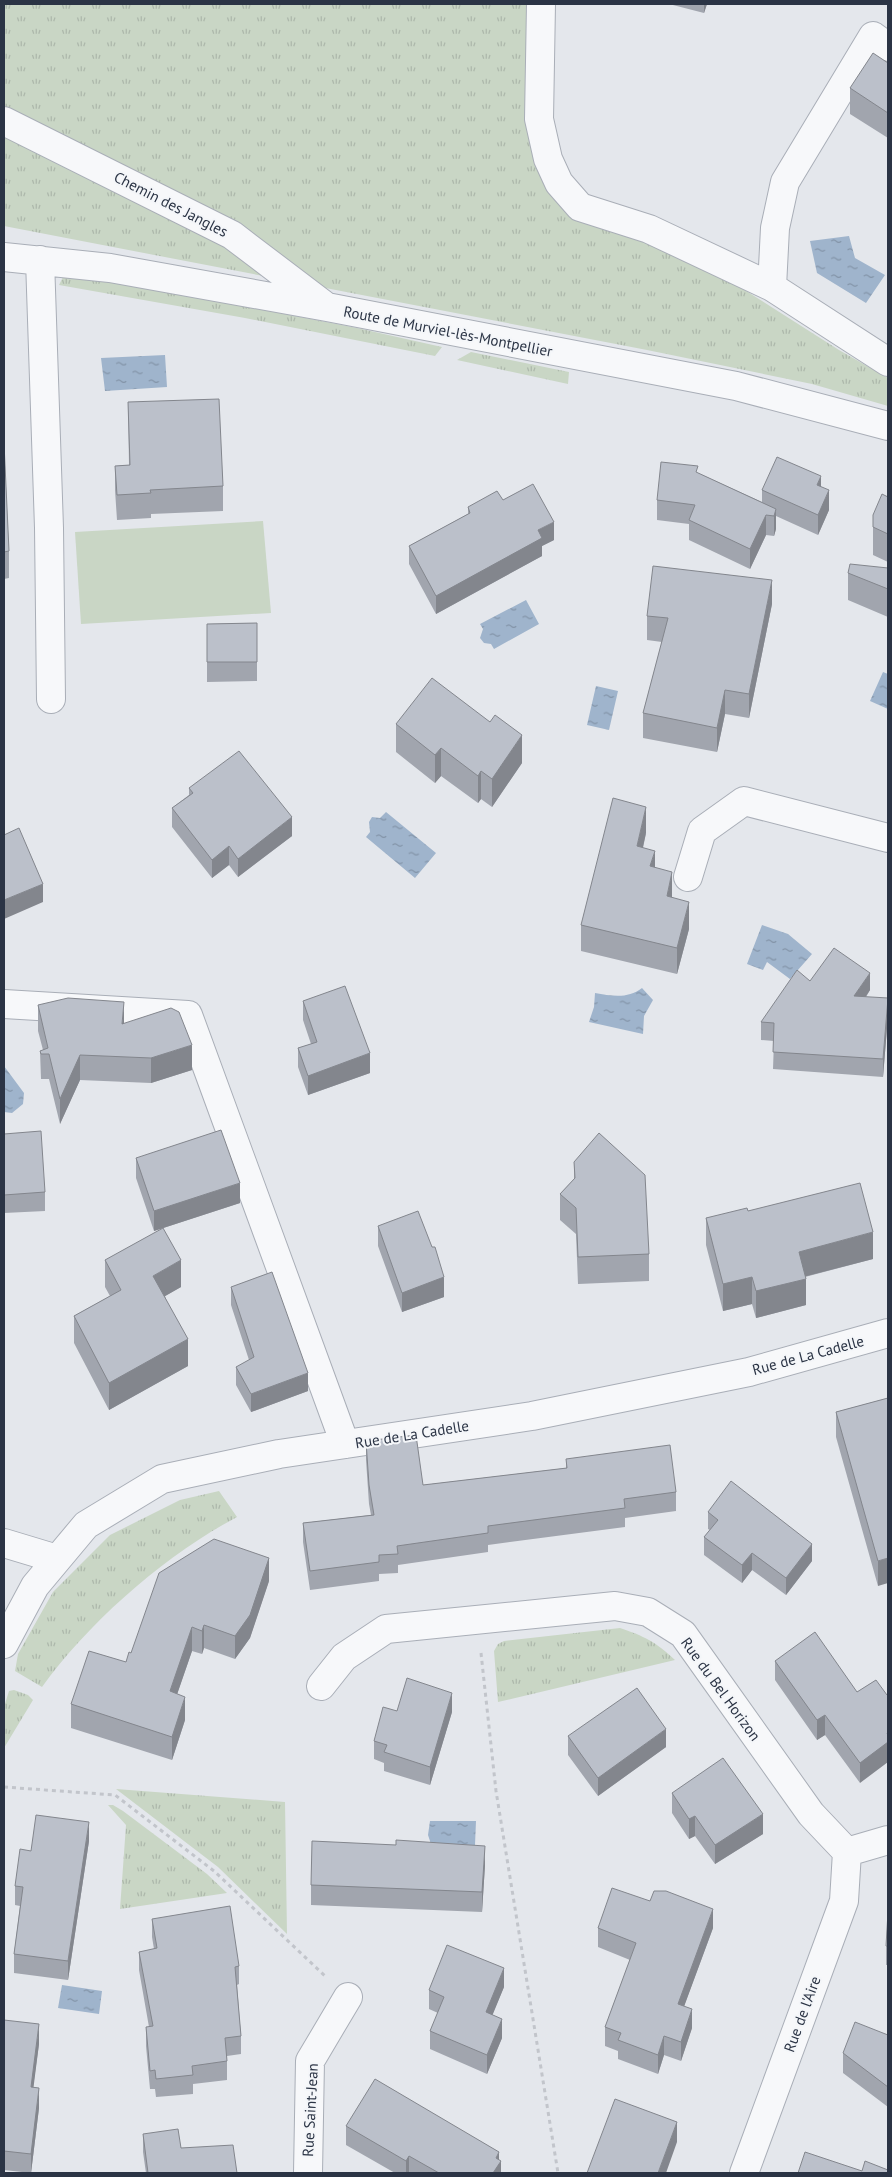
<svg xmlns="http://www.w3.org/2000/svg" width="892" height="2177" viewBox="0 0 892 2177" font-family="'PT Sans',sans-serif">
<defs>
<pattern id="grass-tufts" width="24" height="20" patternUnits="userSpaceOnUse" patternTransform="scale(1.25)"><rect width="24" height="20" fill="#c9d6c5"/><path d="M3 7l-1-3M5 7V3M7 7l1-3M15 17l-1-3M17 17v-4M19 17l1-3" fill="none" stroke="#adb8ab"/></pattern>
<pattern id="water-ripples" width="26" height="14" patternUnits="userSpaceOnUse" patternTransform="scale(1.25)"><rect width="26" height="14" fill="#9fb4cc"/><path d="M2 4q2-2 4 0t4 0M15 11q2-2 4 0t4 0" fill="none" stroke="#8293a7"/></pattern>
</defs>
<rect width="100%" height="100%" fill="#e4e7ec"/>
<path fill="url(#grass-tufts)" d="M4 4H529L551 191 710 268 839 350 888 378V406L812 384 647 350 4 226Z
M63 277 116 281 357 328 442 347 435 356 245 318 59 285Z
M471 352 569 372 568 384 457 360Z
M219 1491 237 1517C165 1555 89 1622 42 1687L15 1671 18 1654 53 1592 110 1535 180 1500Z
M620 1628C644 1636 656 1642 675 1660L498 1702 494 1651 498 1644 504 1641Z
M14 1690 28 1695 33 1700 4 1748V1707L9 1691Z
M116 1789 285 1802 287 1934 218 1867Z
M108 1805H113L123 1811 207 1874 227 1893 120 1909 126 1825Z"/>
<path fill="#c9d6c5" d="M263 521 271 613 81 624 75 532Z"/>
<path fill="url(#water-ripples)" d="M849 236 855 258 885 275 866 303 817 273 810 241Z
M165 355 167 387 105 391 101 358Z
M526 600 539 624 494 649 491 644 484 643 480 638 483 629 480 624Z
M883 672 888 674V709L870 701Z
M596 686 618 691 609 730 587 725Z
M386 812 436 853 415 878 366 837 370 832 369 822 372 817 380 818Z
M762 925 788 934 812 954 790 979 767 962 763 970 747 964Z
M642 988 653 1000 644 1016 643 1034 589 1022 594 1007 595 993C612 996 628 999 642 988Z
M4 1066 24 1093 23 1104 12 1113 4 1112Z
M430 1821H476L475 1845 431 1844 428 1835Z
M62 1985 102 1991 99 2014 58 2008Z"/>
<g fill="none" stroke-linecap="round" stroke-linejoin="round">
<g stroke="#a9aeb7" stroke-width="30">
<path id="minor" d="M541 4 539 119 548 159 559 183 580 207 649 229 772 287 888 362
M4 121 232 235 324 305
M4 257 110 268 327 307 736 386 888 426
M40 260 49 528 51 699
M772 287 775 228 785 182 873 36 888 47
M688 877 702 831 744 801 888 838
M4 1004 188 1015 345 1444
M4 1543 57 1559
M4 1644 35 1586 86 1525 162 1479 279 1454 532 1416 749 1372 888 1333
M321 1686 344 1657 386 1629 615 1606 648 1612 683 1634 811 1814 847 1852 888 1840
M308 2173 310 2061 348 1997
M744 2173 844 1901 847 1852"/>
</g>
<path stroke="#c2c5cb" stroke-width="3" stroke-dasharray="4 4" stroke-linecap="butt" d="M481 1653 496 1791 558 2173
M4 1787 115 1795 214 1871 325 1976"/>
<use href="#minor" stroke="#f7f8fa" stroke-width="28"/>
</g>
<path fill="#a1a5ae" d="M669 4H707L704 13Z
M888 63V138L850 114V88Z
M128 402 223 486V511L151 514V518L117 520 115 490V466L129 465Z
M4 443 9 551V578L4 579Z
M698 473 762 502V490L821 486 829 510 818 535 776 516V529L774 536 766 535 750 569 689 540V524L657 520V500Z
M888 497V562L873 555V515Z
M503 500 554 540 542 546V556L436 614 409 564V546L468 514V507Z
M888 568V617L848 600V573Z
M772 604 749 718 725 714 717 752 643 738V713L662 642 647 640V616Z
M257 623V681L207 682V624Z
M396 724 522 763 492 807 481 799 478 803 441 776 435 783 396 752Z
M189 788 292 836 238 877 229 865 212 878 172 827V808L189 795Z
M646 833 643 848 672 898 689 929 677 974 581 951V925Z
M810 981 870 990 866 997 888 1016 883 1077 773 1069 774 1041 761 1040V1022Z
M303 1001 370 1073 308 1095 298 1067V1048L311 1044 303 1020Z
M38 1005 124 1023 192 1070 151 1083 80 1080 60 1124 49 1079H41L40 1051 43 1050 38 1031Z
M4 1134 45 1192V1211L4 1213Z
M136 1158 240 1203 154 1231 136 1178Z
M574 1162 649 1254V1281L578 1284 576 1234 560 1220V1194L574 1179Z
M748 1211 873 1259 805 1277 806 1305 756 1318 752 1304 723 1311 706 1245V1218Z
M378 1226 432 1247 444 1297 402 1312 378 1246Z
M105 1260 181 1287 165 1296 188 1366 109 1410 74 1343V1316L110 1296 105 1287Z
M231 1287 308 1391 251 1412 236 1385V1367L249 1360 231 1305Z
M888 1398 878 1586 836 1437V1412Z
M366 1441 423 1485 566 1468V1459L676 1492V1511L625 1518V1527L488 1545V1552L398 1565V1573L379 1574V1581L310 1590 303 1542V1523L371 1515 369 1504 366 1460Z
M708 1512 812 1561 786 1595 752 1570 742 1583 704 1555V1537L710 1530 708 1529Z
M269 1581 250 1638 235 1659 204 1648 202 1654 192 1651 177 1694 185 1720 172 1760 71 1728V1704L126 1662 131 1653Z
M775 1661 857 1692 876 1680 860 1783 825 1735 817 1740 775 1680Z
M397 1711 452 1712 430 1785 384 1771V1763L374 1759V1741Z
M568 1736 666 1747 598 1796 568 1755Z
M672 1793 763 1834 715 1864 695 1836 689 1839 672 1813Z
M89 1841 68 1980 14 1973V1954L20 1906 15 1905V1886L31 1851Z
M485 1865 482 1912 311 1905V1885Z
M888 1912V1965H886V1946Z
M152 1919 239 1966V1984L237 1985 241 2036V2054L227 2056V2080L193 2084V2094L156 2097 155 2089H150L146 2046V2027H149L139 1970V1952L154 1949 152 1937Z
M598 1928H713L684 2006 692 2028 681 2061 664 2055 658 2074 618 2059V2051L605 2046V2027L630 1960 598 1947Z
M504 1987 492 2015 502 2038 487 2074 430 2049V2031L438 2013 429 2009V1990Z
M4 2020 39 2044 33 2087 39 2108 31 2173 4 2170Z
M888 2035V2107L843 2073V2053Z
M346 2126 499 2159 501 2173H395L346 2145Z
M143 2134 181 2148 237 2173H146L143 2152Z"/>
<path fill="#83868d" d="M704 4H707L704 13Z
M821 476V496L817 485Z
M829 490V510L818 535V515Z
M776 509V529L774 536V516Z
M766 515V535L750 569V549Z
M554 522V540L542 546V556L436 614V596L538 530Z
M772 580V604L749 718V694Z
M725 690V714L717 752V728Z
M522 735V763L492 807V779Z
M441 748V776L435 783V755Z
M481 771V799L478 803V776Z
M646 807V833L637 873V846Z
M292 817V836L238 877V859Z
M229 846V865L212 878V860Z
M655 851V877L650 866Z
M672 872V898L667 896Z
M43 884V902L4 919V900Z
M689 902V929L677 974V948Z
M870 973V990L854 1014V996Z
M888 998V1016L883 1077V1059Z
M124 1002V1027L122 1024Z
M192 1045V1070L151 1083V1058Z
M370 1053V1073L308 1095V1076Z
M80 1055V1080L60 1124V1099Z
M240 1183V1203L154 1231V1211Z
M873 1232V1259L799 1278V1252Z
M181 1260V1287L153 1303V1276Z
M444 1277V1297L402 1312V1293Z
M752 1277V1304L723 1311V1284Z
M806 1279V1305L756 1318V1291Z
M188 1339V1366L109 1410V1383Z
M308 1373V1391L251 1412V1394Z
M812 1544V1561L786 1595V1578Z
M752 1553V1570L742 1583V1565Z
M269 1558V1581L250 1638 235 1659V1636Z
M888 1558V1583L878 1586V1561Z
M204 1625V1648L202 1654V1631Z
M192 1627V1651L170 1715V1691Z
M452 1693V1712L430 1785V1767Z
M185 1697V1720L172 1760V1737Z
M825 1715V1735L817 1740V1720Z
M666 1729V1747L598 1796V1778Z
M887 1733H888V1762L860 1783V1763Z
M763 1814V1834L715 1864V1845Z
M695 1816V1836L689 1839V1819Z
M89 1822V1841L68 1980V1961Z
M485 1846V1865L482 1912V1892Z
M713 1909V1928L678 2023V2004Z
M504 1968V1987L486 2031V2012Z
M692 2009V2028L681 2061V2042Z
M502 2019V2038L487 2074V2055Z
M39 2024V2044L31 2107V2087Z
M664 2036V2055L658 2074V2055Z
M39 2088V2108L31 2173V2154Z
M677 2122V2142L666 2173H658Z
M499 2152V2164L501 2161V2173H493L496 2158Z
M409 2156V2173H406V2161Z"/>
<path fill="#bbc0ca" stroke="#83868d" d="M873 53 888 63V113L850 88Z
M219 399 223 486 150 490 151 493 117 495 115 466 130 465 128 402Z
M4 443 9 551 4 552Z
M777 457 821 476 817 485 829 490 818 515 762 490Z
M661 462 698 466 696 472 776 509 774 516 766 515 750 549 689 520 695 505 657 500Z
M533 484 554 522 538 530 542 538 436 596 409 546 470 513 468 507 497 491 503 500Z
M882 494 888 497V534L873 527V515Z
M850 564 888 568V589L848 573Z
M653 566 772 580 749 694 725 690 717 728 643 713 668 618 647 616Z
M257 623V662H207V624Z
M432 678 490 722 495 715 522 735 492 779 481 771 478 776 441 748 435 755 396 724Z
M239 751 292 817 238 859 229 846 212 860 172 808 193 793 189 788Z
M613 798 646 807 637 846 655 851 650 866 672 872 667 896 689 902 677 948 581 925Z
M19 828 43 884 4 900V835Z
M834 948 870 973 854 996 888 998 883 1059 773 1052 774 1023 761 1022 797 970 810 981Z
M345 986 370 1053 308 1076 298 1048 317 1042 303 1001Z
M68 998 124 1002 122 1024 171 1008 179 1012 192 1045 151 1058 80 1055 60 1099 49 1054H41L40 1051 48 1048 38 1005Z
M221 1130 240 1183 154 1211 136 1158Z
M41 1131 45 1192 4 1195V1134Z
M599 1133 645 1175 649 1254 578 1257 576 1208 560 1194 575 1178 574 1162Z
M860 1183 873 1232 799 1252 806 1279 756 1291 752 1277 723 1284 706 1218 747 1208 748 1211Z
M418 1211 432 1247H435L444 1277 402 1293 378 1226Z
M163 1228 181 1260 153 1276 188 1339 109 1383 74 1316 121 1290 105 1260Z
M272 1272 308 1373 251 1394 236 1367 254 1357 231 1287Z
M888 1398V1558L878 1561 836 1412Z
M416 1435 423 1485 567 1468 566 1459 670 1445 676 1492 624 1499 625 1508 488 1526V1533L397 1546 398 1554 379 1555V1562L310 1571 303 1523 374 1515 369 1485 366 1441Z
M731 1481 812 1544 786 1578 752 1553 742 1565 704 1537 718 1520 708 1512Z
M214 1539 269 1558 250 1615 235 1636 204 1625 202 1631 192 1627 170 1691 185 1697 172 1737 71 1704 89 1651 126 1662 129 1652 131 1653 159 1573Z
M815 1632 857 1692 876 1680 887 1695 888 1694V1733H887L888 1735V1742L860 1763 825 1715 817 1720 775 1661Z
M407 1678 452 1693 430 1767 384 1752 387 1745 374 1741 383 1707 397 1711Z
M637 1688 666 1729 598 1778 568 1736Z
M723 1758 763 1814 715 1845 695 1816 689 1819 672 1793Z
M36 1815 89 1822 68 1961 14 1954 23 1887 15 1886 20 1849 31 1851Z
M396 1840 485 1846 482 1892 311 1885 312 1841 396 1845Z
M612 1888 650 1901 654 1891H666L713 1909 678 2004 692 2009 681 2042 664 2036 658 2055 618 2040 621 2033 605 2027 636 1943 598 1928Z
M230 1906 239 1966 235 1967 241 2036 225 2038 227 2061 192 2066 193 2075 156 2079 155 2070 150 2071 146 2027 153 2026 139 1952 157 1948 152 1919Z
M888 1912V1946H886Z
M447 1945 504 1968 486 2012 502 2019 487 2055 430 2031 444 1997 429 1990Z
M4 2020 39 2024 31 2087 39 2088 31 2154 4 2151Z
M855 2022 888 2035V2087L843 2053Z
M375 2079 499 2152 496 2158 501 2161 493 2173H439L409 2156 406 2161 346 2126Z
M615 2099 677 2122 658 2173H587Z
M178 2129 181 2148 233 2145 237 2173H148L143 2134Z
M805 2152 862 2171 865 2161 888 2170V2173H798Z"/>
<g text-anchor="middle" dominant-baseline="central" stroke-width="4" stroke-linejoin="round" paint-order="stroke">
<g font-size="15" fill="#2b3445" stroke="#f4f6f9">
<text transform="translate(171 204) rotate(27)">Chemin des Jangles</text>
<text transform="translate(448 331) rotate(11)">Route de Murviel-lès-Montpellier</text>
<text transform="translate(808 1355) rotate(-15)">Rue de La Cadelle</text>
<text transform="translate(412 1434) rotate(-9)">Rue de La Cadelle</text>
<text transform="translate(721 1689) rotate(54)">Rue du Bel Horizon</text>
<text transform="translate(802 2014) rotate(-70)">Rue de l'Aire</text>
<text transform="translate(310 2110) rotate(-87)">Rue Saint-Jean</text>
</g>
</g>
<rect width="892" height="2177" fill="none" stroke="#2b3445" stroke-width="10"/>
</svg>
